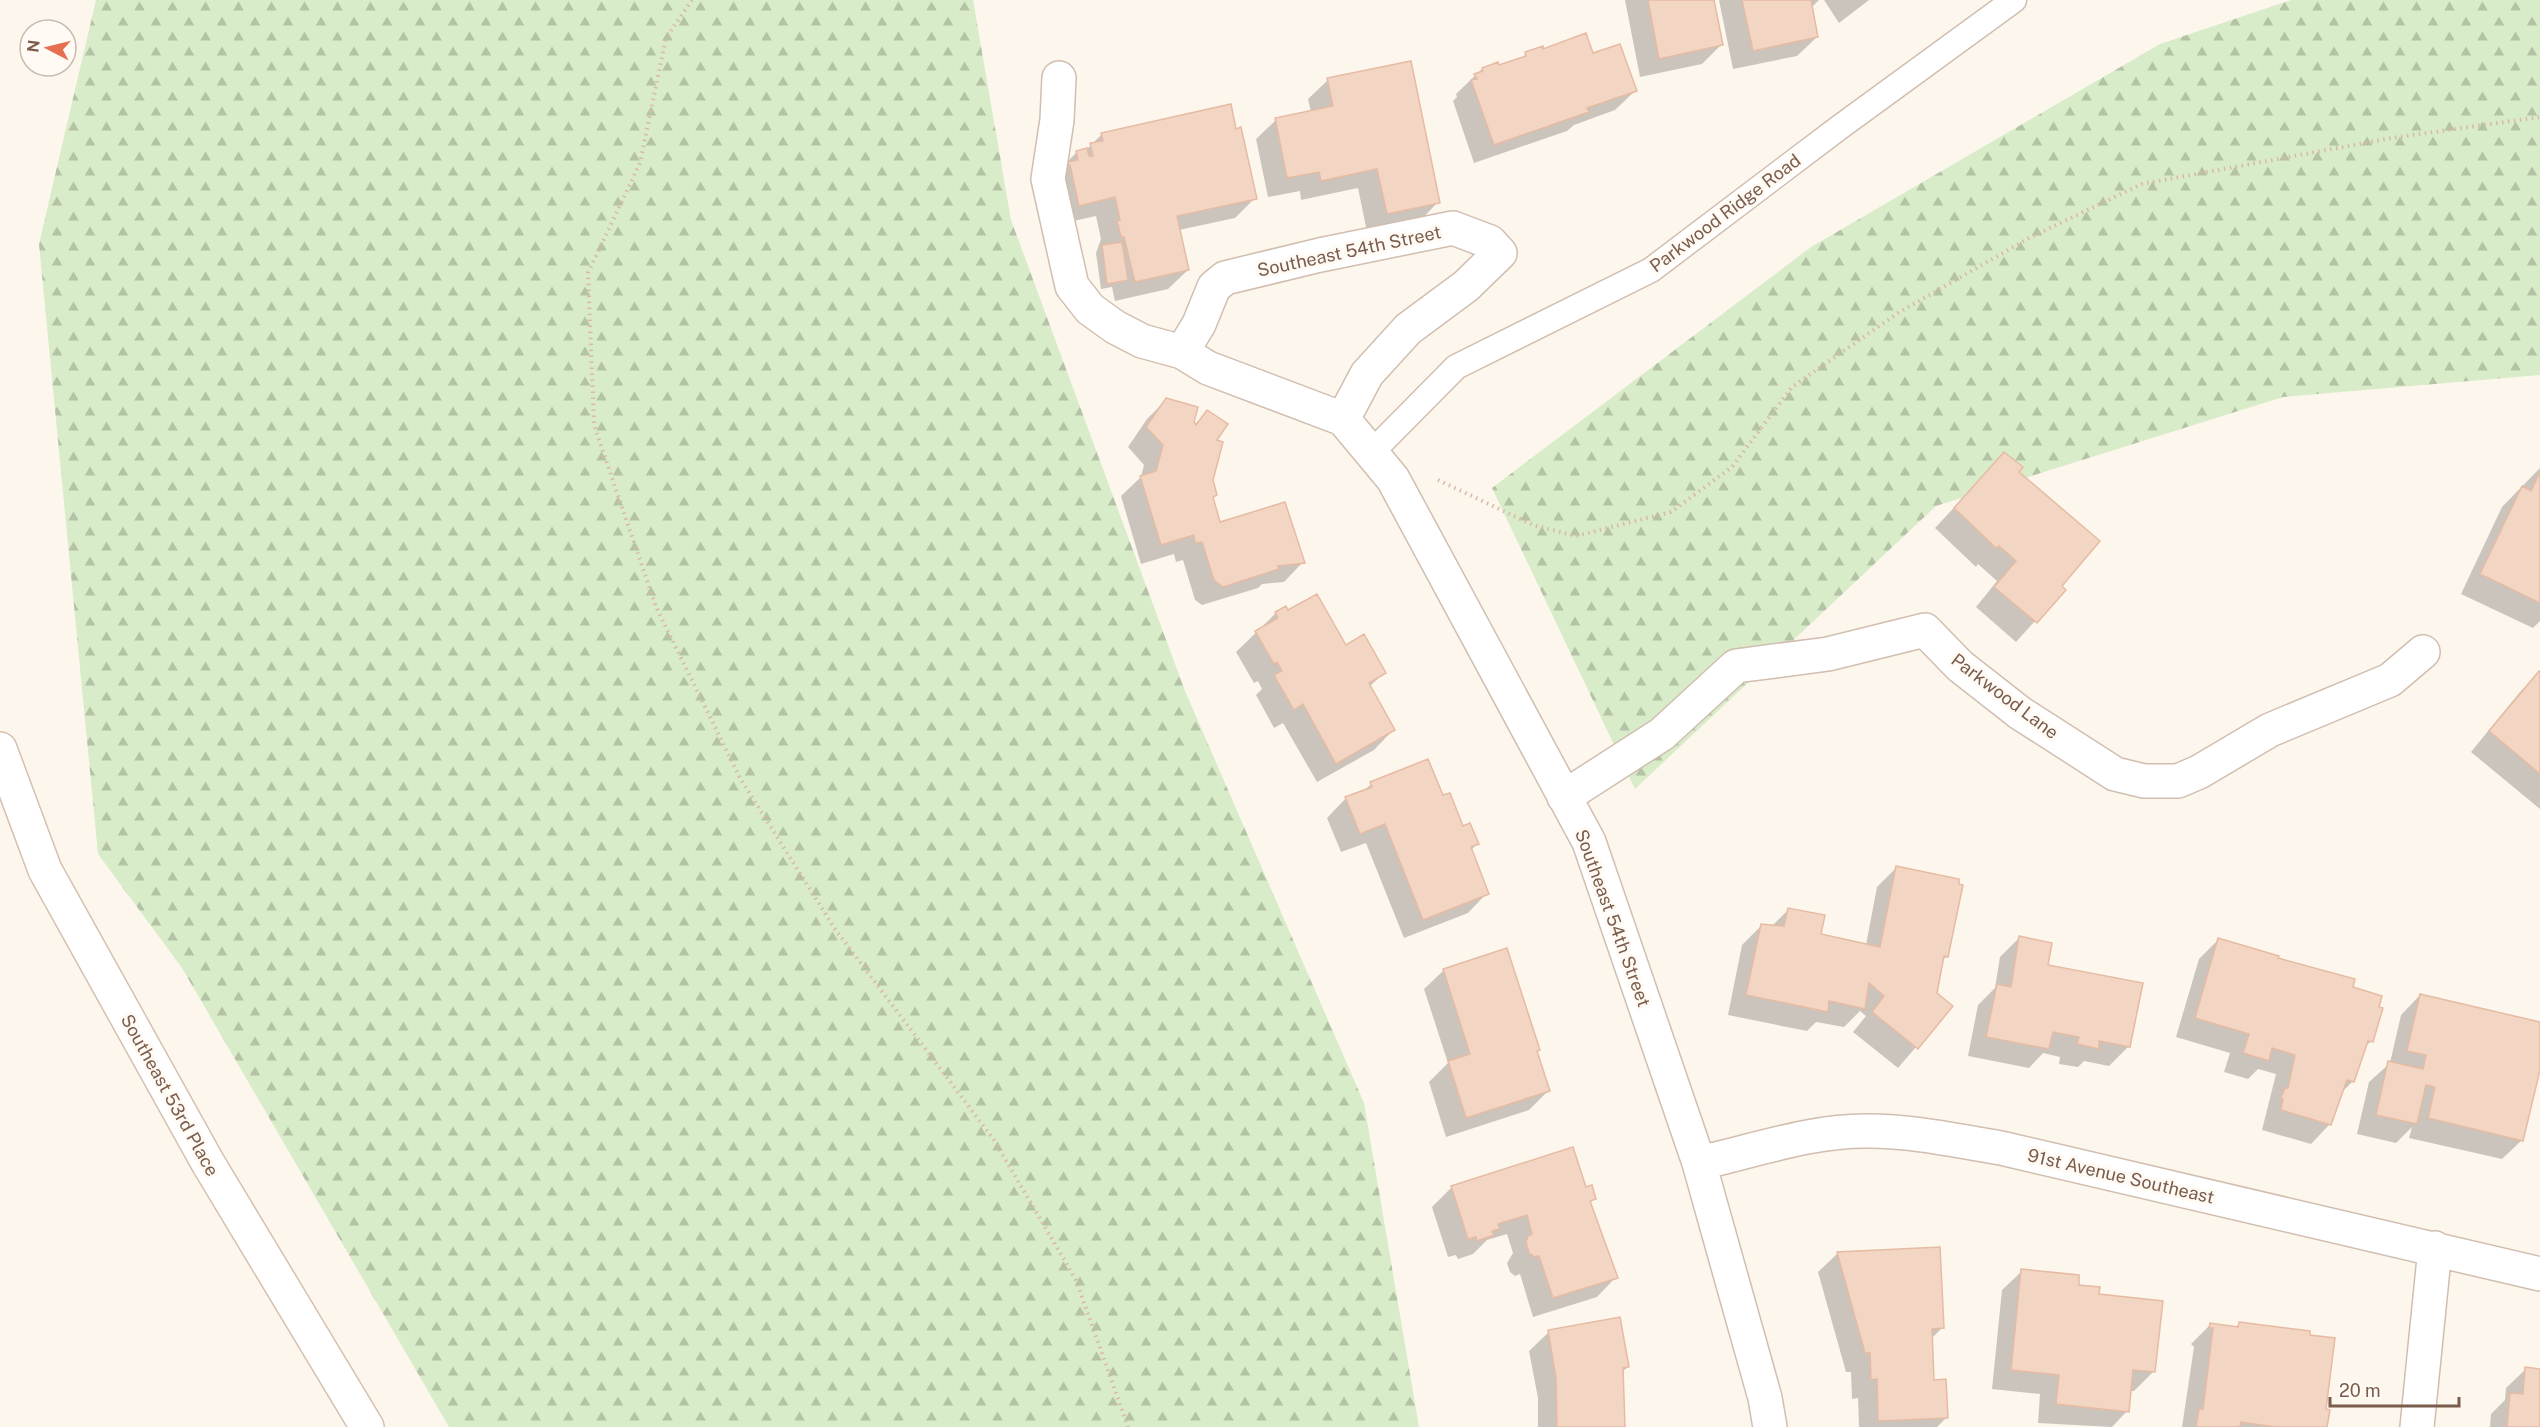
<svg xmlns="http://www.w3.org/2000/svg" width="2540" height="1427" viewBox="0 0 2540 1427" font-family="'Public Sans',sans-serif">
<defs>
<pattern id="forest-firs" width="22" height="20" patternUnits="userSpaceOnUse" patternTransform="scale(1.5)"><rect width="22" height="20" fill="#d8ecc9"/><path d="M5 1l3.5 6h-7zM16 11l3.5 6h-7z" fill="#b4c2a5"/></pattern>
</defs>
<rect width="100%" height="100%" fill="#fdf6ec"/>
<path fill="url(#forest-firs)" d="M96 0H973L1011 220 1185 691 1364 1103 1419 1427H449L182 968 98 854 39 244Z
M2291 0H2540V375L2283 397 1936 506 1635 789 1492 488 1811 247 2160 44Z"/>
<path fill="#0003" d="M1625 0H1712L1721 45 1702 64 1640 77Z
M1719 0H1819L1811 8 1817 37 1797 56 1733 69Z
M1824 0H1869L1839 23Z
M1526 54 1592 55 1635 91 1615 110 1574 125 1567 131 1474 163 1453 101 1457 97 1456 94 1482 69 1521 59Z
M1328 80 1438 202 1419 222 1367 232 1358 188 1301 200 1300 191 1268 197 1256 139 1276 120 1311 112 1308 99Z
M1102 134 1255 198 1235 218 1179 230 1188 270 1168 289 1115 301 1112 287 1101 289 1096 253 1101 239 1096 216 1060 224 1065 164 1077 152 1086 150Z
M1167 399 1194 425 1207 412 1215 440 1211 480 1216 495 1212 499 1219 523 1303 562 1284 582 1262 584 1258 588 1202 605 1195 600 1183 560 1176 562 1174 554 1141 564 1121 496 1141 477 1144 465 1128 447 1147 419Z
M2004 454 2017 472 2060 586 2063 590 2016 642 1976 607 1997 581 1978 564 1976 567 1935 528Z
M2540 468V621L2533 628 2461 594 2502 507Z
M1288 612 1384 673 1369 687 1393 730 1374 750 1317 782 1283 723 1274 728 1256 695 1262 689 1258 681 1254 683 1236 652 1276 613Z
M2540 673V809L2471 752 2520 692Z
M1371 784 1442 797 1462 828 1477 844 1471 850 1487 893 1468 913 1404 938 1366 843 1341 852 1327 818 1346 798 1363 792Z
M1897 867 1947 956 1941 962 1935 993 1951 1006 1898 1068 1853 1032 1866 1016 1860 1011 1844 1027 1816 1022 1807 1031 1728 1015 1742 945 1762 925 1772 926 1788 910 1820 936 1866 945 1877 887Z
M2019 938 2047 966 2141 984 2128 1047 2109 1066 2084 1061 2078 1067 2059 1064 2060 1057 2043 1053 2029 1068 1968 1056 1978 1005 1995 988 2000 957Z
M2218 940 2351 988 2371 1041 2364 1048 2353 1081 2341 1093 2330 1124 2311 1144 2262 1130 2276 1074 2258 1069 2248 1079 2224 1072 2230 1053 2176 1037 2199 959Z
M1444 970 1548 1091 1529 1110 1446 1137 1429 1082 1448 1063 1424 989Z
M2420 995 2540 1024V1063L2522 1140 2502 1159 2409 1138 2412 1127 2396 1143 2357 1134 2369 1082 2390 1063 2401 1015Z
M1452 1187 1585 1189 1594 1199 1590 1203 1616 1277 1597 1297 1533 1317 1520 1274 1515 1276 1510 1272 1507 1263 1513 1253 1507 1234 1487 1240 1473 1254 1458 1259 1456 1255 1448 1257 1432 1207Z
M1838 1253 1942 1328 1931 1339 1933 1381 1946 1418 1937 1427H1859L1858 1398 1852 1399 1851 1372H1846L1818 1272Z
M2022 1271 2097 1296 2154 1371 2134 1391H2130L2127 1411 2112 1427 2038 1423 2040 1394 1992 1389 2002 1290Z
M2239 1324 2333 1339 2325 1427H2182L2194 1347 2191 1344 2210 1325 2235 1328Z
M1549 1332 1628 1367 1622 1372 1624 1427H1538V1398L1529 1351Z
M2526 1369 2540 1370V1427H2490L2491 1414 2505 1400 2506 1388Z"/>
<path fill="#f3d5c3" stroke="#e6bba3" stroke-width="1.5" d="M1648 0H1714L1723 45 1659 59Z
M1742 0H1811L1818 37 1753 51Z
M1586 33 1593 53 1620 44 1637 91 1587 108 1589 112 1494 145 1471 80 1477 79 1474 74 1483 71 1482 68 1498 62 1499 65 1526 56 1525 52 1543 46V49Z
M1411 61 1440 203 1387 214 1377 169 1321 181 1319 172 1287 178 1275 118 1333 106 1327 78Z
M1231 104 1236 129 1241 127 1257 199 1177 216 1189 270 1135 282 1124 237H1121L1117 221 1120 220 1115 197 1079 206 1070 165 1063 167 1062 163 1078 160 1076 151 1087 148 1089 156H1093L1090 143 1103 141 1101 133Z
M1122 242 1128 280 1107 284 1102 245Z
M1166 398 1198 407 1194 422 1196 425 1207 410 1228 424 1217 440 1223 442 1213 480 1217 495 1213 497 1220 522 1285 502 1305 563 1278 566 1279 569 1223 587 1214 580 1202 542 1195 543 1194 535 1161 545 1140 476 1156 471 1163 445 1146 427Z
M2004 452 2023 467 2019 472 2100 541 2062 586 2066 590 2037 623 1994 587 2016 561 1999 546 1996 548 1954 508Z
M2540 472V603L2480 574 2522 486 2531 491Z
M1317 594 1346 645 1364 634 1386 673 1369 683 1395 730 1336 764 1303 704 1294 710 1274 675 1282 671 1277 662 1274 664 1255 631 1278 618 1275 612 1286 606 1288 610Z
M2539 671H2540V774L2489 731Z
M1428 759 1443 795 1450 793 1463 826 1470 823 1479 844 1471 847 1489 894 1423 920 1385 824 1360 834 1345 797 1372 787 1370 782Z
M1896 866 1959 879V884L1963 885 1948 957 1944 956 1937 993 1953 1006 1918 1049 1872 1012 1884 996 1869 983 1865 1009 1829 1001 1828 1012 1746 995 1761 924 1784 926 1788 908 1825 915 1821 934 1880 947Z
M2019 936 2052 943 2048 965 2143 983 2130 1047 2099 1041V1049L2077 1044 2079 1037 2053 1032 2049 1049 1986 1037 1997 984 2011 987Z
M2218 938 2279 956 2278 958 2355 979 2353 987 2382 996 2379 1007 2383 1008 2373 1042 2368 1041 2354 1082 2347 1080 2331 1125 2281 1110 2283 1099 2281 1098 2285 1088H2288L2295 1055 2272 1048 2269 1061 2243 1053 2249 1034 2195 1018Z
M1507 948 1540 1050 1537 1051 1550 1091 1466 1118 1448 1061 1470 1054 1443 969Z
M2420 994 2540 1022V1070L2523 1141 2428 1118 2435 1087 2426 1085 2417 1124 2376 1115 2388 1061 2423 1069 2426 1055 2407 1051Z
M1573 1147 1586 1187 1592 1185 1596 1199 1590 1201 1618 1278 1553 1298 1539 1256 1535 1257 1529 1253 1526 1242 1528 1236 1532 1234 1527 1215 1498 1224 1500 1229 1492 1231 1494 1235 1477 1241 1476 1237 1468 1239 1451 1186Z
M1940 1247 1944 1328 1932 1329 1934 1380 1946 1379 1948 1418 1878 1421 1877 1379 1871 1380 1870 1353H1865L1837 1252Z
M2021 1269 2079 1275V1285L2100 1287 2099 1294 2163 1301 2155 1372 2133 1370 2129 1412 2056 1404 2059 1375 2011 1370Z
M1620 1317 1629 1367 1623 1368 1625 1427H1557L1556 1378 1548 1330Z
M2239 1322 2310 1331V1335L2335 1338 2326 1409 2330 1410 2327 1427H2275L2241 1422 2240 1427H2196L2199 1409H2203L2213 1328H2209L2210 1323 2238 1327Z
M2525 1367 2540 1369V1427H2507L2510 1393 2523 1394Z"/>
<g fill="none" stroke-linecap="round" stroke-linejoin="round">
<g stroke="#d1beb0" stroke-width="27">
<path id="lane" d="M1371 453 1456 367 1651 270 1840 127 2014 0"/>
</g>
<g stroke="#d1beb0" stroke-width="36">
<path id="street" d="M1059 78 1057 120 1048 179 1072 286 1090 309 1115 327 1142 341 1182 352 1208 368 1343 419 1393 479 1589 842 1699 1163 1765 1398 1770 1427
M1182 352 1199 324 1214 287 1225 278 1320 255 1453 228 1490 242 1500 253 1466 286 1408 329 1367 374 1343 419
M1564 797 1662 734 1736 666 1828 654 1925 630 1960 666 2020 713 2115 774 2144 781H2178L2199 772 2270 730 2390 680 2423 652
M1699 1163C1754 1151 1812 1130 1869 1131 1913 1131 1958 1141 2001 1148L2540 1274
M2417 1427 2435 1248"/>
</g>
<g stroke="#d6c0b0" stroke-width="36">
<path id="secondary" d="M0 749 45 870 208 1163 367 1427"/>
</g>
<path stroke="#d9b8a5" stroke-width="4" stroke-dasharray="1.5 4.5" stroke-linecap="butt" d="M692 0 666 38 640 163 588 273 594 425 656 607 740 778 835 929 994 1140 1076 1280 1128 1427
M1438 480 1533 525 1576 536 1671 512 1732 467 1792 387 1898 313 2029 238 2142 184 2392 138 2540 117"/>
<use href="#lane" stroke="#fff" stroke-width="24"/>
<use href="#street" stroke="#fff" stroke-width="33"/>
<use href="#secondary" stroke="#fff" stroke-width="33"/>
</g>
<g text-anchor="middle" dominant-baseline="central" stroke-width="6" stroke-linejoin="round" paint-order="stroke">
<g font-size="18" fill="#7a5c4d" stroke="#fffaf3">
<text transform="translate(1725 213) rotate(-37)">Parkwood Ridge Road</text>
<text transform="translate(1349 251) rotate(-12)">Southeast 54th Street</text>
<text transform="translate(2005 696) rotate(37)">Parkwood Lane</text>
<text transform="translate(1613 918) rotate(70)">Southeast 54th Street</text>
<text transform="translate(170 1095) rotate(61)">Southeast 53rd Place</text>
<text transform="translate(2121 1176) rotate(13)">91st Avenue Southeast</text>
</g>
</g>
<g transform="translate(48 48) rotate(277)"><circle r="28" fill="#fffaf3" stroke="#cabbb1" stroke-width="1.5"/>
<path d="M0-4.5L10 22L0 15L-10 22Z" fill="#e76f51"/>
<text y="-9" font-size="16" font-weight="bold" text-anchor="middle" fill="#7a5c4d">N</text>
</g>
<path d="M2330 1397v9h129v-9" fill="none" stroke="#7a5c4d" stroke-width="3"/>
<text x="2339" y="1397" font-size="18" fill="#7a5c4d" stroke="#fffaf3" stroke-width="4.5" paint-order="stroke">20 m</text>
</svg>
